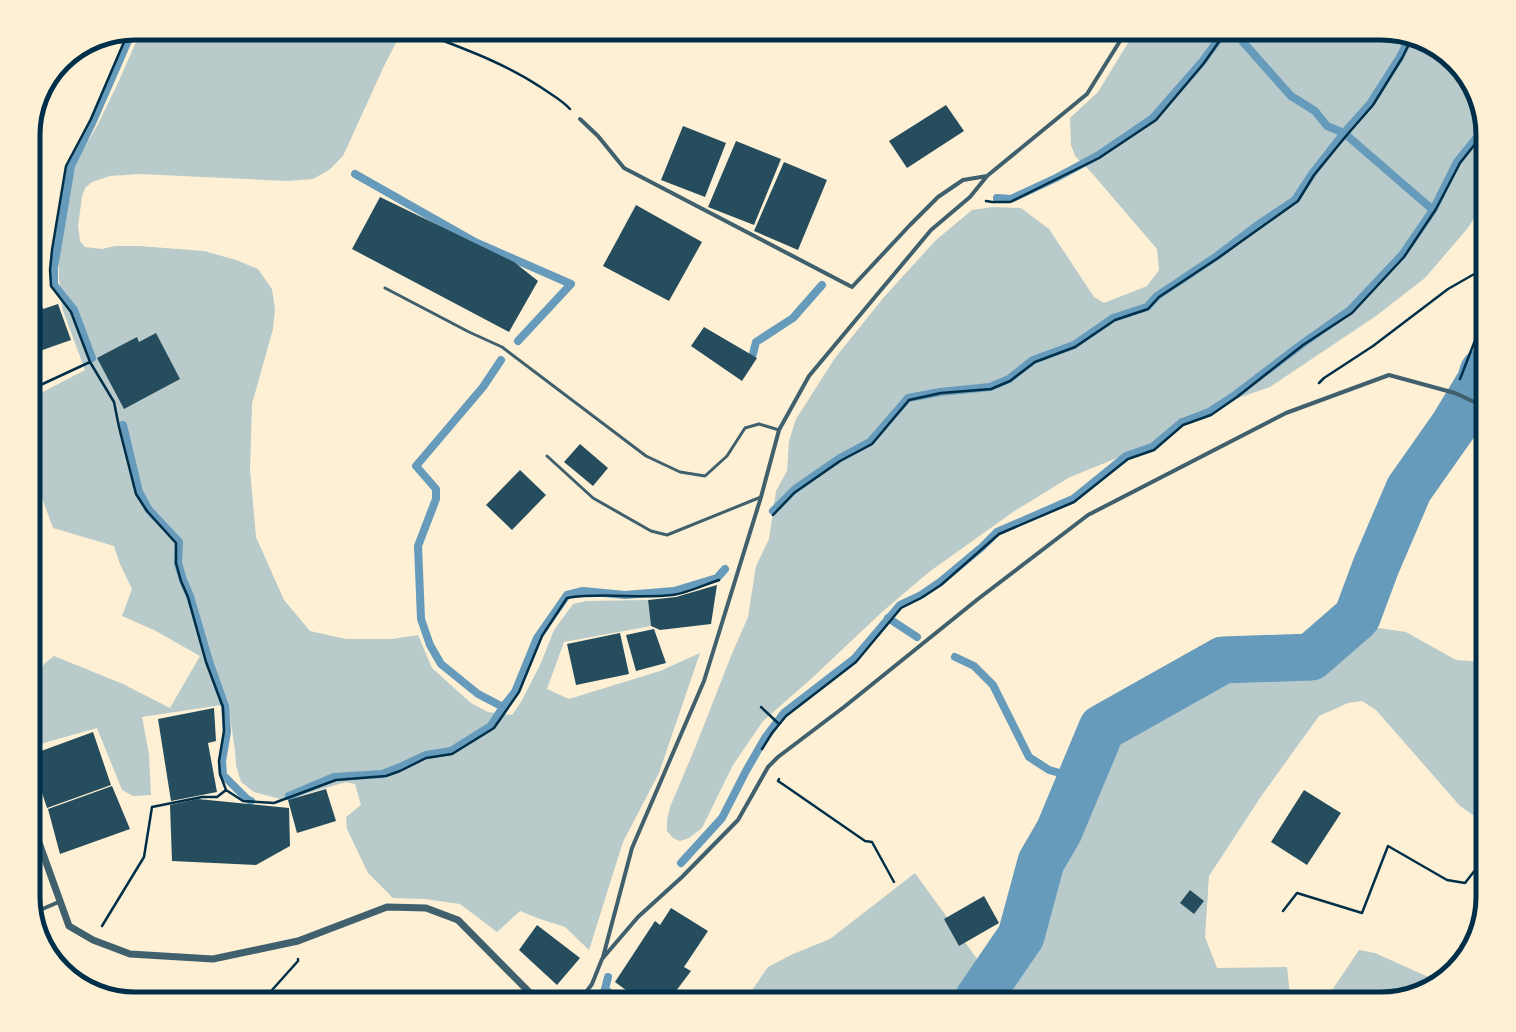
<svg xmlns="http://www.w3.org/2000/svg" width="1516" height="1032" viewBox="0 0 1516 1032" font-family="'Sofia Sans Condensed',sans-serif">
<rect width="100%" height="100%" fill="#fdf0d5"/>
<path fill="#b9caca" d="M140 33H401L384 66 343 156 329 170 313 179 287 181 140 174 110 176 92 182 85 188 82 197 78 226 80 241 85 247 102 249 115 246H139L204 251 236 260 258 269 272 289 275 309 273 329 252 404 250 470 256 537 284 600 310 631 346 639H392L418 635 432 668 471 703 488 712 512 715 521 702 541 663 554 630 573 604 586 601 648 600 651 626 564 642 547 689 569 699 660 671 700 653 659 773 623 842 589 950 565 927 540 919 520 911 497 932 460 904 425 899 393 898 368 873 347 829 346 817 361 805 355 784 346 782 284 800 254 792 241 782 236 765 235 750 228 704 142 717 149 754 151 795 133 796 122 790 97 728 33 746V691L44 664 54 656 123 684 170 708 200 656 154 630 122 616 132 589 120 564 114 546 53 528 33 473V406L37 395 85 370 62 308 59 278V253L65 214 70 182 78 158 97 126 117 85Z
M1134 33H1381L1438 50 1469 84 1483 135V205L1467 229 1425 278 1376 316 1270 387 1183 417 1147 446 1070 477 1013 512 929 572 882 612 811 679 763 721 733 765 702 828 689 838 680 841 673 838 667 831V820L670 807 695 748 731 656 748 617 756 566 769 539 776 491 787 471 789 441 796 419 835 358 884 297 936 240 972 210 993 207 1021 208 1049 229 1094 297 1104 303 1147 286 1159 270 1157 249 1091 172 1075 156 1071 145 1070 118 1098 92Z
M1378 628 1406 632 1456 660 1483 662V822L1460 806 1376 710 1362 701 1348 703 1319 716 1262 795 1209 876 1205 937 1217 968 1287 967 1290 996 1297 999H746L768 967 793 954 830 939 915 873 1001 992 1016 962 1045 882 1108 745 1156 709 1223 672 1269 668 1304 666 1320 663 1356 633Z
M1359 950 1375 953 1435 980 1426 988 1381 999H1326Z"/>
<g fill="none" stroke-linecap="round" stroke-linejoin="round">
<path stroke="#669bbc" stroke-width="8" d="M1246 33 1243 42 1291 96 1315 111 1327 126 1344 133 1433 210
M355 174 475 242 571 284 518 341
M997 198 1011 199 1056 178 1097 156 1153 118 1202 62 1223 33
M753 354 756 342 793 318 822 285
M92 358 74 310 54 285V268L71 166 93 121 131 34
M501 360 483 387 416 466 436 489V499L418 546 421 619 430 645 441 664 478 694 503 707
M123 425 139 492 149 510 179 542 178 563 183 580 190 596 209 661 225 706 227 732 222 761 223 775 247 799 251 801
M773 511 795 489 840 458 870 442 908 398 940 392 990 387 1009 379 1033 360 1074 345 1113 318 1147 307 1157 296 1217 256 1259 224 1295 200 1312 174 1344 133 1370 104 1400 57 1408 41
M888 618 917 637
M955 657 974 666 993 685 1029 757 1049 770 1081 779
M289 796 334 777 382 774 398 768 426 755 451 751 491 726 503 707 515 692 537 638 567 595 583 591 625 595 674 591 717 578 725 569
M681 863 722 818 746 771 765 738 784 713 854 659 900 605 921 595 940 582 982 547 997 532 1073 499 1126 456 1152 447 1182 422 1209 412 1235 395 1302 344 1350 310 1402 255 1433 210 1457 162 1482 131
M605 989 617 999
M600 999 605 989 608 977"/>
<path stroke="#669bbc" stroke-width="47" d="M978 999 1021 936 1041 862 1059 831 1102 728 1223 660 1311 657 1357 617 1376 566 1409 489 1454 425 1480 382 1483 372"/>
</g>
<path fill="#264d5e" d="M946 105 964 131 907 168 889 141Z
M683 126 726 143 705 197 661 180Z
M736 141 781 159 754 225 708 207Z
M784 162 827 180 798 250 754 231Z
M380 197 514 262 538 281 509 332 352 249Z
M636 205 702 242 669 301 603 266Z
M38 294 43 309 58 304 71 340 34 353 33 350V296Z
M704 327 757 358 742 381 691 346Z
M156 333 180 379 124 409 97 358 137 337 139 342Z
M580 444 608 468 593 486 564 462Z
M520 470 546 495 512 530 486 505Z
M717 585 711 624 660 630 651 626 648 600 676 597Z
M654 629 666 663 636 671 626 635Z
M620 633 629 674 576 685 567 644Z
M214 708 216 741 208 743 217 792 171 801 158 719Z
M93 732 111 785 47 808 33 765V754Z
M112 786 130 829 60 854 48 809Z
M326 789 336 821 297 833 288 800Z
M1304 790 1341 813 1307 865 1271 842Z
M198 799 289 808 290 846 256 865 172 861 170 805Z
M1190 890 1204 901 1194 914 1180 903Z
M984 896 999 923 959 946 944 919Z
M671 908 708 931 684 967 691 971 670 999H638L615 982 655 921 660 925Z
M537 925 580 958 557 985 519 950Z"/>
<g fill="none" stroke-linecap="round" stroke-linejoin="round">
<path stroke="#003049" stroke-width="2.5" d="M432 33 436 38C473 52 509 66 542 88 552 95 562 100 570 109
M127 35 91 119 66 166 52 250 50 270 51 286 71 312 90 362 114 402 119 427 136 494 147 511 176 543V563L181 581 188 597 206 662 223 707 224 731 219 761 220 774 226 790 243 801 274 803 336 780 386 776 400 771 426 758 452 754 494 728 519 692 542 636 567 598C602 592 637 599 672 595 685 594 706 584 719 580
M1480 131 1482 132
M986 201 992 202H1010L1099 158 1156 120 1204 63 1225 33
M33 369 34 388 33 394
M1460 379 1483 320
M1319 383 1324 378 1373 346 1448 289 1483 269
M34 388 90 362
M773 515 794 493 840 461 872 444 909 400 941 393 991 389 1010 381 1035 362 1075 347 1115 320 1148 309 1159 297 1218 258 1298 201 1314 175 1346 136 1373 105 1402 58 1410 42
M761 707 779 724
M762 749 772 733 786 716 856 662 901 608 921 598 941 585 999 534 1074 502 1128 459 1154 450 1183 425 1211 415 1237 397 1303 345 1352 313 1404 257 1436 209 1460 163 1483 134
M779 779 778 781 784 785 865 841 872 842 894 882
M1283 911 1297 893 1362 913 1388 846 1447 880 1465 883 1483 860
M102 926 144 857 152 807 202 797H217L226 790
M264 999 298 961V959"/>
<path stroke="#3f606c" stroke-width="3" d="M385 288 469 332 502 347 646 456 680 472 705 476 727 456 745 428 759 424 779 430
M547 456 593 498 651 531 667 535 761 497"/>
<path stroke="#3f606c" stroke-width="4" d="M580 119 598 136 624 168 852 287 910 225 938 197 963 180 987 176
M33 540 34 546 33 549
M36 913 40 910 61 901
M603 957 632 848 704 681 761 497 779 430 809 376 931 230 970 197 987 176 1087 94 1125 33
M581 999 592 984 602 959 638 917 682 877 738 820 768 767 778 757 844 707 978 599 1088 515 1286 413 1389 375 1455 393 1483 406"/>
<path stroke="#3f606c" stroke-width="7" d="M33 826 69 926 93 940 130 954 213 959 298 941 387 907 426 908 458 920 536 999"/>
</g>
<path d="M0 0H1516V1032H0ZM135 40H1381A95 95 0 0 1 1476 135V897A95 95 0 0 1 1381 992H135A95 95 0 0 1 40 897V135A95 95 0 0 1 135 40Z" fill="#fdf0d5" fill-rule="evenodd"/>
<path fill="none" stroke="#003049" stroke-width="5" d="M135 40H1381A95 95 0 0 1 1476 135V897A95 95 0 0 1 1381 992H135A95 95 0 0 1 40 897V135A95 95 0 0 1 135 40Z"/>
</svg>
